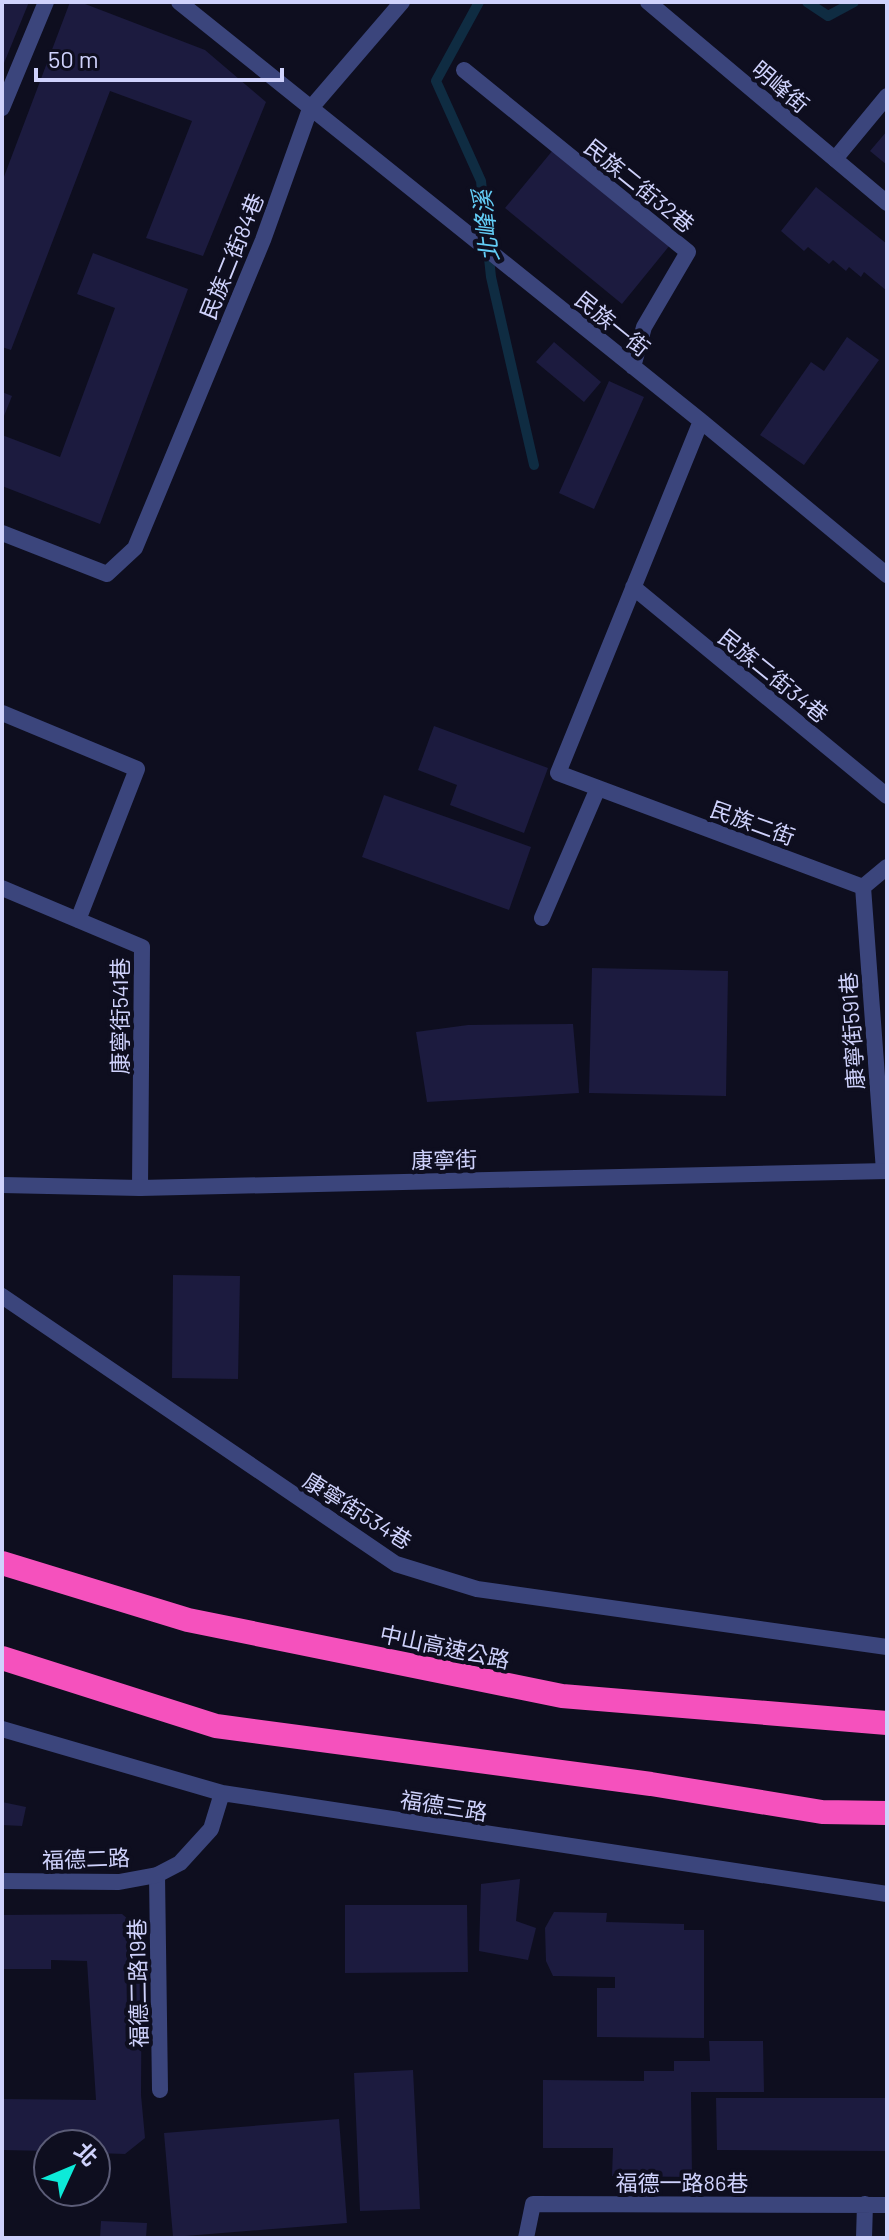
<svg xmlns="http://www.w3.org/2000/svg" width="889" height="2240" viewBox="0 0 889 2240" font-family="Barlow,'Noto Sans TC',sans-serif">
<rect width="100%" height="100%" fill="#0e0e1f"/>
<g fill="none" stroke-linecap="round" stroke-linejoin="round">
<path stroke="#0f2c42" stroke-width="10" d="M479 2 436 81 481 181 491 277 534 465
M807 2 828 16 854 2"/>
</g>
<path fill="#1c1b3f" d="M2 2H29L2 68Z
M70 2H80L205 50 266 102 203 256 146 238 192 121 110 91 11 350 2 347V182Z
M887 131V165L870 151Z
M553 150 670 245 622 304 505 208Z
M816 187 887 244V291L864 272 861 277 849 267 846 271 833 260 829 264 808 247 804 251 781 231Z
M93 253 188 289 100 524 2 486V435L60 457 115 308 77 294Z
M847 337 879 360 804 465 760 435 811 362 824 371Z
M554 342 601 382 584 402 536 362Z
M609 381 644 397 594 509 559 493Z
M2 392 12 396 2 421Z
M434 726 548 768 524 833 450 805 457 785 418 770Z
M384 795 531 847 509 910 362 857Z
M592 968 728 971 726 1096 589 1093Z
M573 1024 579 1093 427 1102 416 1032 468 1025Z
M173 1275 240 1276 238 1379 172 1378Z
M2 1802 26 1807 22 1826 2 1825Z
M520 1879 516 1921 536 1928 528 1960 479 1951 481 1884Z
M345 1905H467L468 1972 345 1973Z
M554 1912 607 1913 606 1922 684 1924V1930H704V2038L597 2037V1988H615V1977L553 1976 546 1961 545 1928Z
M122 1914 142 1931 141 2095 145 2138 125 2154 96 2153V2144H48V2151L2 2150V2099L96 2100 87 1961 51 1960V1969H2V1915Z
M709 2041H763L764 2092H691L692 2177 612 2176 613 2148H543V2080L644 2081V2071H674V2061H710Z
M413 2070 420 2209 360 2211 354 2073Z
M716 2098H887V2151L717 2150Z
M339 2119 347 2223 173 2237 164 2133Z
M101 2221 147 2223 146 2238H100Z"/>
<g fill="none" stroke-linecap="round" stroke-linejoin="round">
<path stroke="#3b457c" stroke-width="16" d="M179 2 701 421 887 575
M464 70 688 252 644 327 633 367
M2 108 46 2
M835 159 887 96
M701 421 558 773 863 887 887 867
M2 533 107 574 135 548 263 240 310 109 402 2
M633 587 887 796
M2 713 137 769 78 920
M863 887 884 1171
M2 888 142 947 140 1188
M542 918 598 788
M2 1296 396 1564 477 1589 887 1647"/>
<path stroke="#3b457c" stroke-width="16" d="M157 1875 160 2090
M526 2238 533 2204 887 2205
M864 2238 865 2204"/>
<path stroke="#3b457c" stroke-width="16" d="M648 2 887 203
M2 1185 140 1188 887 1171
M2 1729 222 1793 887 1894
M2 1881 119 1882 157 1875 180 1863 211 1829 222 1793"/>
<path stroke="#f551bd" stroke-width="24" d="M2 1563 188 1620 562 1696 887 1723
M2 1658 216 1726 651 1784 822 1812 887 1813"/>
</g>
<g text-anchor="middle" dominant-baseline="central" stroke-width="8" stroke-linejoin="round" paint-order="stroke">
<g font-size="22" fill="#cfd2fc" stroke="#0e0e1f">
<text transform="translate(781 86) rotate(40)">明峰街</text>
<text transform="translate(640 185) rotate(39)">民族二街32巷</text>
<text transform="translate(231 256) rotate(-68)">民族二街84巷</text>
<text transform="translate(613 323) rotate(39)">民族一街</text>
<text transform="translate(774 675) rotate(39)">民族二街34巷</text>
<text transform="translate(753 822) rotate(20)">民族二街</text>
<text transform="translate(119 1016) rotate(-90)">康寧街541巷</text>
<text transform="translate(851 1031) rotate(-94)">康寧街591巷</text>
<text transform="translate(444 1159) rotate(-1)">康寧街</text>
<text transform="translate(358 1510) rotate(32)">康寧街534巷</text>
<text transform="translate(445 1646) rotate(12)">中山高速公路</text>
<text transform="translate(444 1805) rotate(9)">福德三路</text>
<text transform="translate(86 1858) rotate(-2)">福德二路</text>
<text transform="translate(137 1983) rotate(-91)">福德二路19巷</text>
<text x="682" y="2182">福德一路86巷</text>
</g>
<g font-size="24" font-style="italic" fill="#63cdf6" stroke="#0e0e1f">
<text transform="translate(485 226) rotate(-97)">北峰溪</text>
</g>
</g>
<rect width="889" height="2240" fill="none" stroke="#cfd2fc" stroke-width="8"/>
<g transform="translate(72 2168) rotate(46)"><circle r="38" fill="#0e0e1f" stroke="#5b5c77" stroke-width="2"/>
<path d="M0-6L14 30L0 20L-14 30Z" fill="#0dead8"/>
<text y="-12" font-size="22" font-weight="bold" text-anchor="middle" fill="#cfd2fc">北</text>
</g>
<path d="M36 68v12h246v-12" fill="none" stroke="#cfd2fc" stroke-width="4"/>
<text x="48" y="68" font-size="24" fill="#cfd2fc" stroke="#0e0e1f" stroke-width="6" paint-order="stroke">50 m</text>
</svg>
